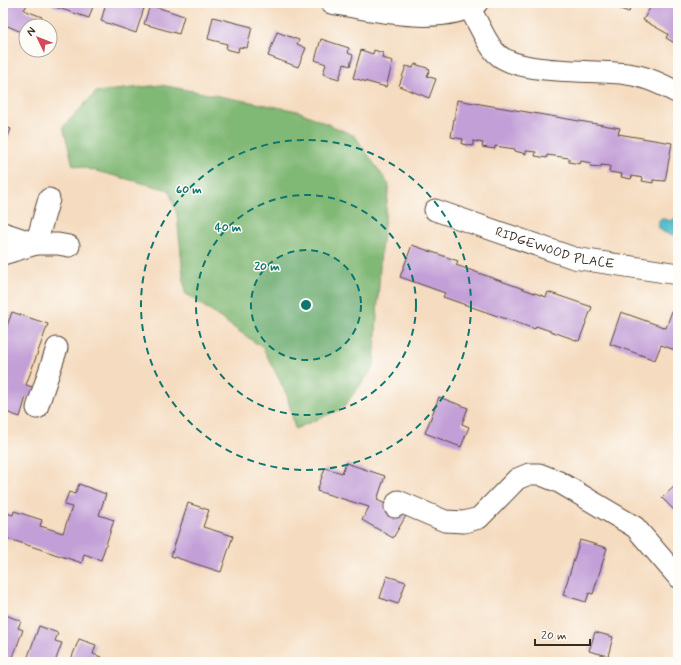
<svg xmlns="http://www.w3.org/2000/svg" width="681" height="665" viewBox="0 0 681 665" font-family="Mynerve,sans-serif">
<rect width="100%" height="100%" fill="#fdfcf7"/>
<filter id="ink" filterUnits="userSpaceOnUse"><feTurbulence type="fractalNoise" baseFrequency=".025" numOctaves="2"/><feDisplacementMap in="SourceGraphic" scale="8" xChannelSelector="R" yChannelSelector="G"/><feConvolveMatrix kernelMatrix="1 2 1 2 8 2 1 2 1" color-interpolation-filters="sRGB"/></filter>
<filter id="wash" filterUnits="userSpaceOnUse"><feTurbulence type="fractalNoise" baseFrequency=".012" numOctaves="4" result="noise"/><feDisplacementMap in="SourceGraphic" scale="16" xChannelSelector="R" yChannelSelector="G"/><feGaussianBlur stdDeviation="0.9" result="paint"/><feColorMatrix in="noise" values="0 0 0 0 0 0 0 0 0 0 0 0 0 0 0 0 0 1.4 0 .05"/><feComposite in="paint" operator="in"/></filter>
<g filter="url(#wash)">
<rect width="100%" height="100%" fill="#f5dcc0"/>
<path fill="#80b875" stroke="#5e714a" d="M161 85 298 111 355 136 389 185 381 250 374 367 343 408 295 429 287 395 263 348 185 293 177 215 169 190 73 165 63 127 96 92Z"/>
<path fill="#51bdca" stroke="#467474" d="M678 216V235C668 234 661 234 657 224L661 218 671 221Z"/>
<g id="blocks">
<path fill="#c29fd7" d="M3 3H22L27 5 24 10 42 17 38 26H26V34L3 24Z
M53 3H94L89 18 52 6Z
M106 3 114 4 115 3H139L145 5 136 33 101 21Z
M602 3H632L629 12Z
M653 3H678V45L666 38 668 34 643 20Z
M150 5 184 16 179 34 144 24Z
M213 17 252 27 247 48 239 47 238 52 226 49 227 44 208 39Z
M277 32 299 40 297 44 306 48 298 67 268 56Z
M321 39 349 48 348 53 353 55 350 66 344 64 339 79 323 74 326 64 315 60Z
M361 50 373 54 374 50 383 53 382 58 393 61 386 87 353 78Z
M415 64 430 69 427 76 436 79 429 98 399 86 406 66 413 68Z
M457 100 620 128 618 134 672 143 665 181 653 180V183L642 181 643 178 632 176 631 179 621 177 622 174 609 172 610 166 601 165V167L590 166 591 163 581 161 580 164 569 162V158L547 155V158L535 156 536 152 526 151V154L515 151V149L495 146V149L482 147 483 143 473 141V146L462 144 463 139 451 137Z
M3 126 11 129 4 147 3 146Z
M412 245 458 261 456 265 546 297 548 292 592 307 579 341 536 326 535 329 443 297 445 293 400 277Z
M672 311 678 314V351L661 345 655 360 610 344 621 312 666 328Z
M12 312 48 324 26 385 36 388 32 399 26 397 20 417 3 411V337Z
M439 397 468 408 462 424 469 427 461 447 425 433Z
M346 463 385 476 377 500 407 514 393 538 362 520 369 507 317 491 325 468 342 473Z
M678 483V514L662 498Z
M79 484 106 494 99 515 114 520 101 560 84 554 82 563 3 537V512L13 515 14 511 42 520 40 526 63 533 72 507 64 505 69 492 75 494Z
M188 503 209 510 203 527 233 536 221 572 171 556Z
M580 540 607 548 593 594 589 593 586 602 563 595Z
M387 576 406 582 398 604 380 598Z
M3 614 21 621 18 628 23 630 11 662 3 659Z
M39 626 58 633 55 641 62 643 55 662H26Z
M595 632 613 637 608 656 589 651Z
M79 639 96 645 93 654 101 657 99 662H70Z"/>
</g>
</g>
<g filter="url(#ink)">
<use href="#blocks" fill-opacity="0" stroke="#574536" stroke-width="1"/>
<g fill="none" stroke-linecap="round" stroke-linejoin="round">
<g stroke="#574536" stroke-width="23">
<g id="minor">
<path d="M331 3C370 10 443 27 477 3"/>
<path d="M469 8C478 21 486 43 496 53 519 76 594 69 627 74 645 76 662 84 678 93"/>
<path id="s1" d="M435 210 574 258 678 274"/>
<path d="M3 233 36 244H58L69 246"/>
<path d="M3 254 36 244 49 199"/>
<path d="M37 408 57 348"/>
<path d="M395 507 398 501 445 521 464 522 479 518 517 479 529 474H539L559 482 635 527 678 577"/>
</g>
</g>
<use href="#minor" stroke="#fff" stroke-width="21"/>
</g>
</g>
<circle cx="306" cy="305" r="55" fill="#0f766e" fill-opacity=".12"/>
<g fill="none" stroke="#0f766e" stroke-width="2" stroke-dasharray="7 5">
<circle cx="306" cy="305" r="55"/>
<circle cx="306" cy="305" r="110"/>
<circle cx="306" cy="305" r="165"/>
</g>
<g text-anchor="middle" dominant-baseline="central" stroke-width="3" stroke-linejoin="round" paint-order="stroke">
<g font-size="13" fill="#3b2a1e" stroke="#fdfcf7">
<text stroke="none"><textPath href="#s1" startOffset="126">RIDGEWOOD PLACE</textPath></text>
</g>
</g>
<circle cx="306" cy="305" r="6" fill="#0f766e" stroke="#fdfcf7" stroke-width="2"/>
<g font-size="12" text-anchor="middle" font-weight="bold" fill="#0f766e" stroke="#fdfcf7" stroke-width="3" stroke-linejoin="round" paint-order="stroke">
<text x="189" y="193">60 m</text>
<text x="228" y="231">40 m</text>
<text x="267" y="270">20 m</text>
</g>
<rect width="681" height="665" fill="none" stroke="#fdfcf7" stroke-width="16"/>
<g transform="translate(38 38) rotate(313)"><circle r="19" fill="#fdfcf7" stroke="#afa8a0"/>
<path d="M0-3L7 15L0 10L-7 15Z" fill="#d1495b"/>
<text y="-6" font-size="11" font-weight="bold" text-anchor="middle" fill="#3b2a1e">N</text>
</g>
<path d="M535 639v6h55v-6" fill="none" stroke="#3b2a1e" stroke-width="2"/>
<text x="541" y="639" font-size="12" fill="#3b2a1e" stroke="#fdfcf7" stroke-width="3" paint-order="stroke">20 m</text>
</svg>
